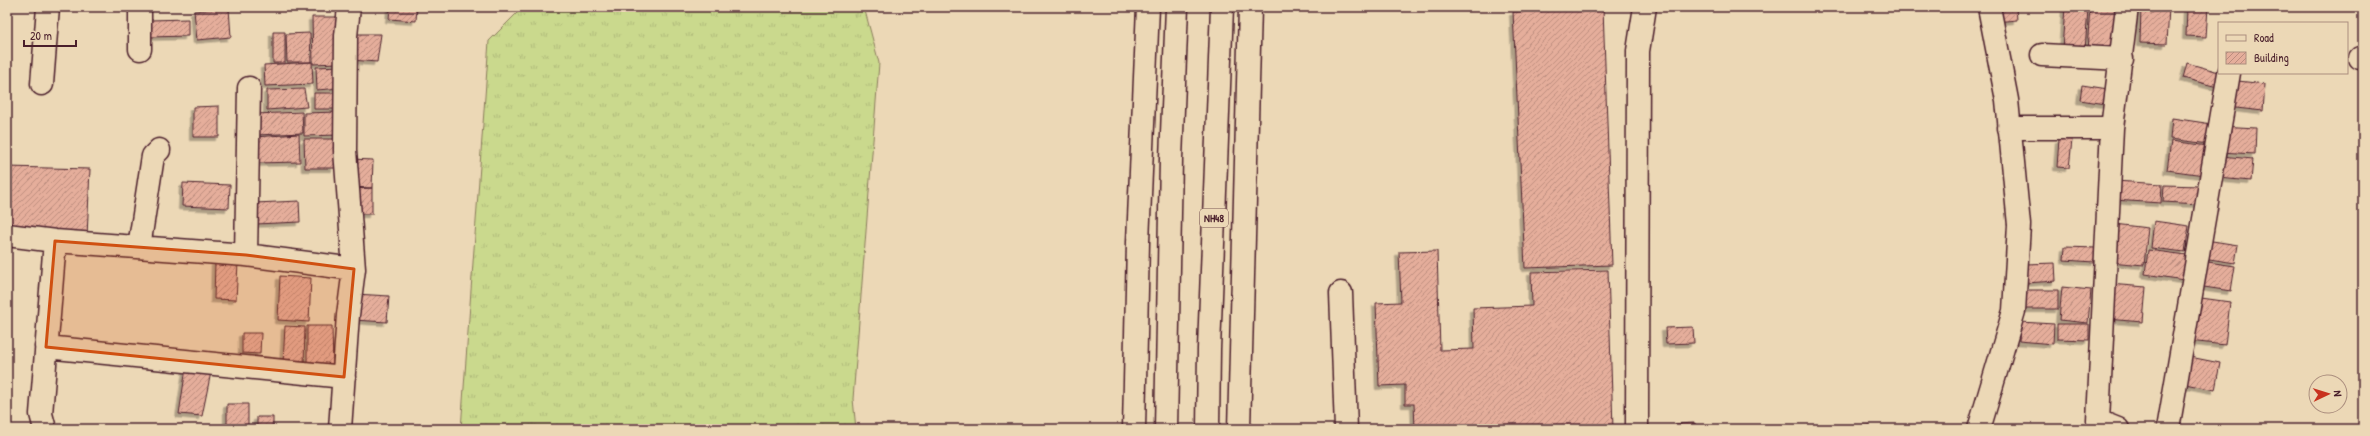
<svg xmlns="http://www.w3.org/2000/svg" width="2370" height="436" viewBox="0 0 2370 436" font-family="'Patrick Hand',sans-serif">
<defs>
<pattern id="grass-tufts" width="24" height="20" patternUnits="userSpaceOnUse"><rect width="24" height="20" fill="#cad98d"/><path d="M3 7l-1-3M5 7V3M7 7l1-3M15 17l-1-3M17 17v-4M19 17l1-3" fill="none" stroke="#afba7a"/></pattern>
<pattern id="building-hatch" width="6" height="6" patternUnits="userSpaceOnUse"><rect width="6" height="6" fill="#e5ae9b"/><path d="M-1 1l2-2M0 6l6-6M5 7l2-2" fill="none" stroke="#bc8d7f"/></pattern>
<filter id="shadow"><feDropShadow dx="-3.5" dy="3.5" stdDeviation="0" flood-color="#0004"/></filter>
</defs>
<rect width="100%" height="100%" fill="#ecd8b6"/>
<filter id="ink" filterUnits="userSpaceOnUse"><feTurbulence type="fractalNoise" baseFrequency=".025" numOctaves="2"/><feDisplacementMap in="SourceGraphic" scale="8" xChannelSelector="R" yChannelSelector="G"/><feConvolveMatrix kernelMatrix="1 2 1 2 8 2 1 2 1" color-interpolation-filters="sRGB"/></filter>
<g filter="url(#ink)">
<path fill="url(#grass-tufts)" stroke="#8a7c5c" d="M523 7H864L879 63 853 399 856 429H461L489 41Z"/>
<path fill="url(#building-hatch)" stroke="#4a1f2b" filter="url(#shadow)" d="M390 7H417L416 21 389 19Z
M1994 7H2016L2017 20 1995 22Z
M2065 7 2088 8 2085 51 2062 49Z
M2090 7H2117L2113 53 2087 51Z
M2141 7H2169L2167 44 2140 43Z
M2187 7H2208L2206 37 2186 36Z
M229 8 231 37 197 40 194 11Z
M1603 8 1612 265 1525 268 1513 12Z
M312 17H337L338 63 313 64Z
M188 19V36L150 37V20Z
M273 32H285V63H273Z
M310 33 311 62H287L286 34Z
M351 34H381L377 62 351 60Z
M312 62 313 84 265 86 264 65Z
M2187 63 2219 72 2221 88 2183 78Z
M340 66 341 88 317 90 316 67Z
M2229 80 2265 84 2263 111 2227 107Z
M2082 85 2108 89 2106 104 2080 100Z
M304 89 307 107 267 110V90Z
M314 93H336L338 109H314Z
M219 106V137H193V107Z
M302 112 303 133 256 135 255 114Z
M338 112 339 135 304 136V113Z
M2172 118 2212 124 2209 144 2170 139Z
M2221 126 2256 128 2255 154 2219 152Z
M299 134 300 162 256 163 254 137Z
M304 139H338L335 145V168H305Z
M2059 139 2072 140 2069 168 2057 167Z
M2171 141 2208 146 2204 175 2167 170Z
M2221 156 2253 159 2251 181 2218 178Z
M350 159 373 160 372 188 349 187Z
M7 167 90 169 87 237 7 233Z
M2115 181 2162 184 2161 203 2113 200Z
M183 183 230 185 229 208 182 206Z
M2164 185 2200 186 2199 204 2163 202Z
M372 188V214H352V189Z
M299 201 300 222 256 224 255 203Z
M2154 221 2189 226 2185 252 2151 248Z
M2114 224 2148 228 2144 265 2110 262Z
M2206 240 2238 245 2235 263 2203 258Z
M2065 247 2096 248 2094 262 2064 260Z
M2148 250 2187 255 2184 280 2145 274Z
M1437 251 1440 350 1474 349 1473 308 1532 306 1531 272 1608 270 1613 429H1415L1414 404H1405V385L1379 386 1376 303 1401 302 1399 252Z
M2201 261 2235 266 2231 291 2197 286Z
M215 262 238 263 236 300 214 299Z
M2055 263 2056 281 2026 283V264Z
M280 276 311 278 309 322 278 320Z
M2109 284 2146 287 2143 322 2106 319Z
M2062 287 2091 290 2088 323 2059 320Z
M2025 290H2058V309H2025Z
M355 294 389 296 387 322 353 320Z
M2194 297 2230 302 2225 345 2189 341Z
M2020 322 2054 324 2053 344 2019 341Z
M2057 324H2089V340L2057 339Z
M285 326 305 327 304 365 283 364Z
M307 326H332L333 366H307Z
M1693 327 1694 343 1666 344 1665 328Z
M242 333H261L260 354 242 353Z
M2185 356 2220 363 2215 390 2180 383Z
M186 368 211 372 202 416 179 414Z
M227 404H248V429H227Z
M257 417H273V429H257Z
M1695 423 1696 429H1676V424Z
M1870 425V429H1852V426Z"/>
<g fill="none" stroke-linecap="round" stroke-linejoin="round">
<g stroke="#4a1f2b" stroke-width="25">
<path id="minor" d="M140 49V7
M2042 55 2122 59
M2360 58H2363
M42 84 48 7
M2009 128H2112
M7 235 55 241 246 255 249 88
M139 247 153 156 159 150
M246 255 354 269
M1341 293 1346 429
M46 347 344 377
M45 429 41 414 55 241
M340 429 348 315 354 269 345 150 346 36 349 7
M1134 429 1138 242 1148 7
M1239 429 1250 7
M1637 429 1638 51 1645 7
M1979 429 2014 311 2019 225 2007 100 1989 7
M2118 429 2098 421 2112 128 2127 7
M2168 429 2229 73"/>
</g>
<g stroke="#4a1f2b" stroke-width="25">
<path id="highway" d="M1166 429 1171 159 1177 7
M1208 429 1209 349 1222 7"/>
</g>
<use href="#minor" stroke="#ecd8b6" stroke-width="22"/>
<use href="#highway" stroke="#ecd8b6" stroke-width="22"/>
</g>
</g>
<path fill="#d05011" fill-opacity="0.2" stroke="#d05011" stroke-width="3" stroke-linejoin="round" d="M55 241 246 255 354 269 344 377 46 347Z"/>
<g text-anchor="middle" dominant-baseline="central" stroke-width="4" stroke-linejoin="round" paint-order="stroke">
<rect fill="#ecd8b6" stroke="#7b5655" stroke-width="1" x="1200" y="209" width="28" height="18" rx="3"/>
<g font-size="11" font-weight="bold" fill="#4a1f2b">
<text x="1214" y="218">NH48</text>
</g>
</g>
<rect width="2370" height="436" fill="none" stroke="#ecd8b6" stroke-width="24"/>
<rect x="12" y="12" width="2346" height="412" fill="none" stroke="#4a1f2b" stroke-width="1.5" filter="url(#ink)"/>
<rect x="2218" y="22" width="130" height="52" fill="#ecd8b6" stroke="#ab8e7e"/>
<rect x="2226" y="35" width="20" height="6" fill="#ecd8b6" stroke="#ab8e7e"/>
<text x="2254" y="42" font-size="12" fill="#4a1f2b">Road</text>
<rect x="2226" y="52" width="20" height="12" fill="url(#building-hatch)" stroke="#ab8e7e"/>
<text x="2254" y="62" font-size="12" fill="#4a1f2b">Building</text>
<g transform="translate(2328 394) rotate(86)"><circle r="19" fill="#ecd8b6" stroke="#ab8e7e"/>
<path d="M0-3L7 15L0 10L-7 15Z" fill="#c8321e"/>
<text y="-6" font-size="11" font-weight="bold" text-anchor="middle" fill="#4a1f2b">N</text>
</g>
<path d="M24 40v6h52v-6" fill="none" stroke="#4a1f2b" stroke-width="2"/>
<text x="30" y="40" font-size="12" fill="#4a1f2b" stroke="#ecd8b6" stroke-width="3" paint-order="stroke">20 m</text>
</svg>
